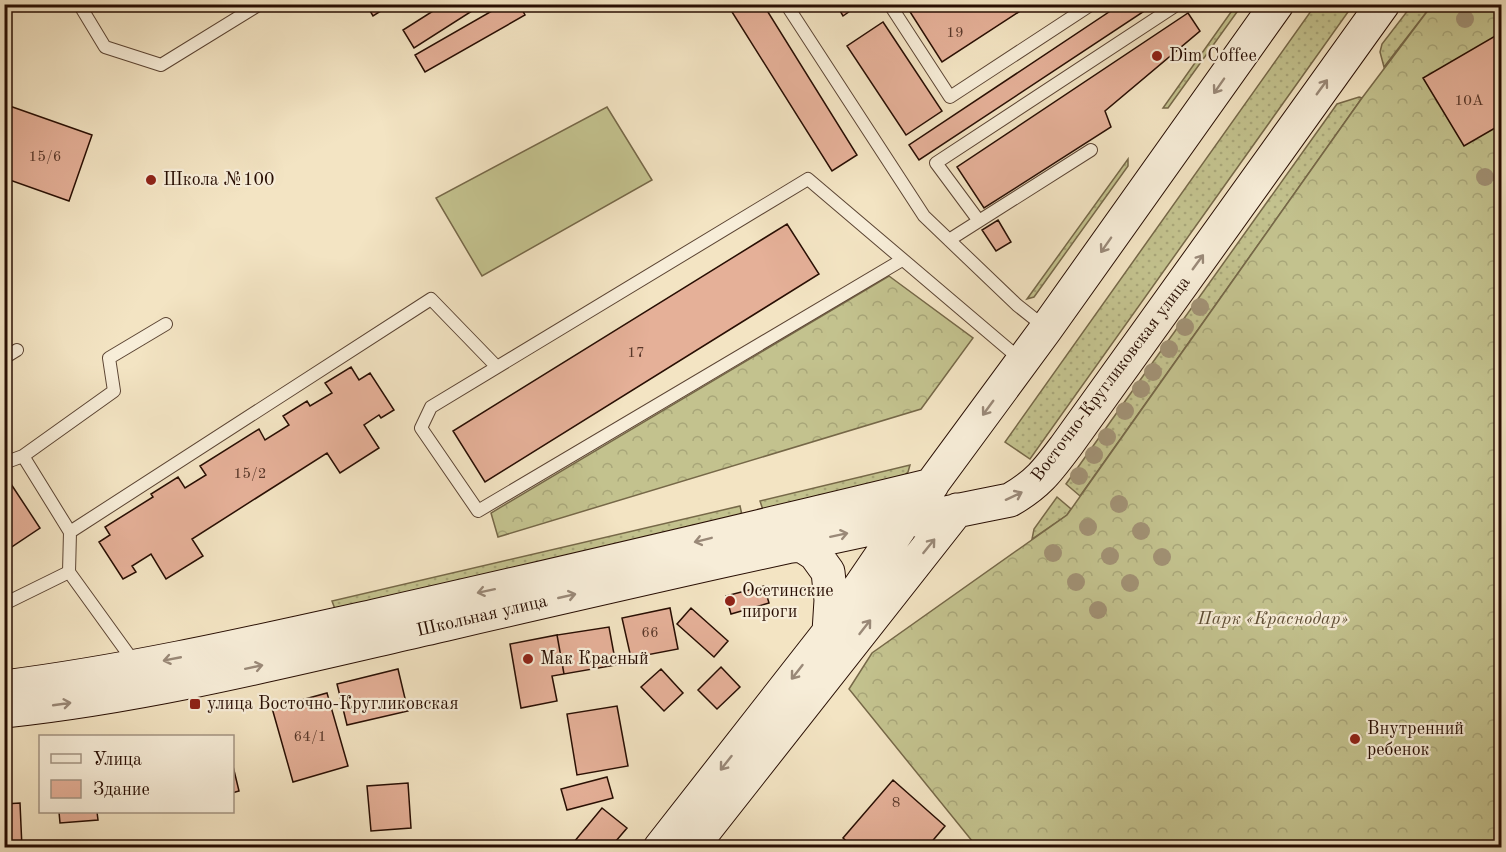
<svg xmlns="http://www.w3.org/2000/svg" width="1506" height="852" viewBox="0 0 1506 852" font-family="'Old Standard TT',serif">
<defs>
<pattern id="grass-dots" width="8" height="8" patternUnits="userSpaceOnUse" patternTransform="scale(1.5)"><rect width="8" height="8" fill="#c3c28e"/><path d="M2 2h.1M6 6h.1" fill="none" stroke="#a8a679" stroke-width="1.8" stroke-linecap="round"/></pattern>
<pattern id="forest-crowns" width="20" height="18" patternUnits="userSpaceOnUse" patternTransform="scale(1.5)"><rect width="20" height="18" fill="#c3c28e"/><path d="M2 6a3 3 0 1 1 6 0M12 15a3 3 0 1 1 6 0" fill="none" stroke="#a8a679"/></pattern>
</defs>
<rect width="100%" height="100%" fill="#f3e4c3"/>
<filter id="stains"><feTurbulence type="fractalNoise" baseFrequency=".00333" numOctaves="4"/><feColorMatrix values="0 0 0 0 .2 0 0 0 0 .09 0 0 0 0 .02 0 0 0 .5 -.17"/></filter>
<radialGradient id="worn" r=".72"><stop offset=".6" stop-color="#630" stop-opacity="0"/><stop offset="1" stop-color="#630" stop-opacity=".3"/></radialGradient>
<path fill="url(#grass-dots)" stroke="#766848" stroke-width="1.5" d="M1316 4 1353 5 1030 459 1005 442Z
M1236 5H1242L1168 108H1163Z
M1412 5H1432L1384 67 1380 52 1382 44Z
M1359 97 1362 98 1080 496 1066 484 1337 104Z
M1128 159V166L1034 297 1027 299Z
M910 465 908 472 900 479 763 510 760 501Z
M1057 497 1071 509 1067 515 1032 539 1034 529Z
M740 506 742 515 335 609 332 601Z"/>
<path fill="url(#forest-crowns)" stroke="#766848" stroke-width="1.5" d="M1432 5H1501V847H977L849 689 872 653 1067 515 1362 98Z
M889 276 973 338 921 409 498 537 491 513Z"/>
<path fill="#c3c28e" stroke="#766848" stroke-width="1.5" d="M607 107 652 180 482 276 436 198Z"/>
<path fill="#e5b098" stroke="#280e03" stroke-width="1.5" d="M366 4H392L373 16Z
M444 4H483L414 48 403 30Z
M504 4H519L525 15 425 72 415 55Z
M727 4H763L857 155 832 171Z
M836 4H860L843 16Z
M905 4H1031L942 62Z
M1121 4H1155L919 160 909 145Z
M1188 13 1200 31 1105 111 1111 127 984 208 957 167Z
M883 22 942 111 906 135 847 46Z
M1502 32V124L1464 146 1423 78Z
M4 104 92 135 69 201 4 178Z
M998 220 1011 242 996 251 982 230Z
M787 224 819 274 485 482 453 431Z
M351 367 359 380 370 373 394 410 381 418 379 415 364 425 379 448 340 473 327 453 192 539 203 556 166 579 151 554 132 566 136 572 123 579 99 542 110 535 105 527 153 497 151 494 178 477 185 488 206 475 200 466 259 429 265 440 289 425 283 416 307 401 310 406 332 393 325 383Z
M9 481 40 528 4 552V484Z
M764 586 769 603 731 614 726 596Z
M670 608 678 649 631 658 622 618Z
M691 608 728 641 714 657 677 624Z
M609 627 616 665 564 674 557 635Z
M557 635 564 674 552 676 557 701 521 708 510 644Z
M721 667 740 687 717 709 698 690Z
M398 669 408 711 347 725 337 684Z
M661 669 683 693 664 711 641 687Z
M327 693 348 766 293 782 272 708Z
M617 706 628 766 577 775 567 714Z
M232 762 239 791 232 793Z
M607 777 613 798 567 810 561 789Z
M893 780 945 826 929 845 932 848H854L843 838Z
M408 783 411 828 371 831 367 786Z
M20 803 22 848H4V804Z
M602 808 627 828 610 848H569Z
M59 812H97L98 820 60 823Z"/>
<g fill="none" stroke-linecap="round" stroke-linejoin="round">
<g stroke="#5b4433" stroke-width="14">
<path id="lane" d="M79 4 105 47 161 65 260 4
M786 4 924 216 1017 305 1046 328
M893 4 892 8 950 97 1092 4
M979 221 936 163 1178 4
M949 240 1091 150
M902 260 478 511 421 428 431 407 808 179 1021 360
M4 358 17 350
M23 456 70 532 431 299 496 366
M4 463 23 456 114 391 109 358 166 324
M70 532 69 572 134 662
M4 604 69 572"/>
</g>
<g stroke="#280e03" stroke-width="35">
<path id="secondary" d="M785 547 801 545 815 554 828 572 831 600 829 632
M4 687C129 671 252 643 374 616 561 574 746 530 932 485
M4 711C146 696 286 661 425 629 620 584 814 539 1010 500 1038 484 1048 470 1066 446L1383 4
M660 848 829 632 904 522 1046 329 1277 4
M691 848 957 510"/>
</g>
<use href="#lane" stroke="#f7edd8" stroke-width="12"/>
<use href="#secondary" stroke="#f7edd8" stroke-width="33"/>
</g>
<g fill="#a19174">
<circle cx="1465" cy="19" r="9"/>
<circle cx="1485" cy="177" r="9"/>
<circle cx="1200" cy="307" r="9"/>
<circle cx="1185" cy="327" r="9"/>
<circle cx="1169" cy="349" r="9"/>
<circle cx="1153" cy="372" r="9"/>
<circle cx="1141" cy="389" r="9"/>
<circle cx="1125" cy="411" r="9"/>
<circle cx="1107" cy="437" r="9"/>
<circle cx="1094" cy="455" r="9"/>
<circle cx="1079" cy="476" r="9"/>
<circle cx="1119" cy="504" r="9"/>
<circle cx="1088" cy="527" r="9"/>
<circle cx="1141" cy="531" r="9"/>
<circle cx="1053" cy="553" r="9"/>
<circle cx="1110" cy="556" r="9"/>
<circle cx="1162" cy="557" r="9"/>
<circle cx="1076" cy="582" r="9"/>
<circle cx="1130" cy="583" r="9"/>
<circle cx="1098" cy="610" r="9"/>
</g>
<defs><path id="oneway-shaft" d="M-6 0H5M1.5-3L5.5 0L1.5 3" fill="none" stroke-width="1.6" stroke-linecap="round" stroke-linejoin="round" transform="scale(1.5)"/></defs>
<g stroke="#9a8978">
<use href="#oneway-shaft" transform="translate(1219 86) rotate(125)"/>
<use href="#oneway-shaft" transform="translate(1322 87) rotate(-54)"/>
<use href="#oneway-shaft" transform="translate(1106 245) rotate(125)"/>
<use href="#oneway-shaft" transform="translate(1198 262) rotate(-54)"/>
<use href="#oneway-shaft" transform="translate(988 408) rotate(126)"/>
<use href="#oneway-shaft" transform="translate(1014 496) rotate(-25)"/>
<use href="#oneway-shaft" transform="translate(839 535) rotate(-12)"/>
<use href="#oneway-shaft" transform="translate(703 540) rotate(166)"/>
<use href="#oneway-shaft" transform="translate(929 546) rotate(-51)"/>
<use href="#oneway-shaft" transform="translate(486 591) rotate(168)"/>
<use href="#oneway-shaft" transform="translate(567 596) rotate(-13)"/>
<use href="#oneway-shaft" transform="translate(865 627) rotate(-52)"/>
<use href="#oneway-shaft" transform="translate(172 659) rotate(169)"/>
<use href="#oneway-shaft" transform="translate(254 667) rotate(-12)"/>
<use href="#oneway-shaft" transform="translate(797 672) rotate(128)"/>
<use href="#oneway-shaft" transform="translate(62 704) rotate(-8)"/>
<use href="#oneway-shaft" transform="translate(726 763) rotate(128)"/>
</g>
<g fill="#8f2418" stroke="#f7edd8" stroke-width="2">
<circle cx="1157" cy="56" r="6"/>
<circle cx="151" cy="180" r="6"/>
<circle cx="730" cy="601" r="6"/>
<circle cx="528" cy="659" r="6"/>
<rect x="189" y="698" width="12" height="12" rx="3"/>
<circle cx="1355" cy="739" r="6"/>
</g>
<g text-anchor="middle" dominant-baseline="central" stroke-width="4.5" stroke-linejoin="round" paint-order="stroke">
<g font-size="15" fill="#573628">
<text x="955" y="33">19</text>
<text x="1469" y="101">10А</text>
<text x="45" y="157">15/6</text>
<text x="636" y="353">17</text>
<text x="250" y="474">15/2</text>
<text x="650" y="633">66</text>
<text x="310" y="737">64/1</text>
<text x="896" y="803">8</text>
</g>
<g font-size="18" fill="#280e03" stroke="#f7edd8" text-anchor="start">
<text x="1169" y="56">Dim Coffee</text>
<text x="163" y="180">Школа №100</text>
<text x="742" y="591">Осетинские<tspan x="742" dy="21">пироги</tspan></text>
<text x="540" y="659">Мак Красный</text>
<text x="207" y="704">улица Восточно-Кругликовская</text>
<text x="1367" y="729">Внутренний<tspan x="1367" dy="21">ребенок</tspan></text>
</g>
<g font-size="18" fill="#280e03" stroke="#f7edd8">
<text transform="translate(1111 379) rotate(-53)">Восточно-Кругликовская улица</text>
<text transform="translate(482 616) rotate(-13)">Школьная улица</text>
</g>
<g font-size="18" font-style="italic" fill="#5e4d34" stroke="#f7edd8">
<text x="1273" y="619">Парк «Краснодар»</text>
</g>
</g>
<rect width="1506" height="852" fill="none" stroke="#f3e4c3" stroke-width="24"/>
<rect x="6" y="6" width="1494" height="840" fill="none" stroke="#280e03" stroke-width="3"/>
<rect x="12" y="12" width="1482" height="828" fill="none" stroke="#280e03" stroke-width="1.5"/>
<rect x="39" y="735" width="195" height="78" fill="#f7edd8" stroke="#a49483" stroke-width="1.5"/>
<rect x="51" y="754" width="30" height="9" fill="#f7edd8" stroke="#a49483" stroke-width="1.5"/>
<text x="93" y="765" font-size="18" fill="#280e03">Улица</text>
<rect x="51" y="780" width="30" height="18" fill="#e5b098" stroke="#a49483" stroke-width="1.5"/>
<text x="93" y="795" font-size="18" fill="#280e03">Здание</text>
<rect width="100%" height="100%" filter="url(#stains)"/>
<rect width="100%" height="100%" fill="url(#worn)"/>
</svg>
